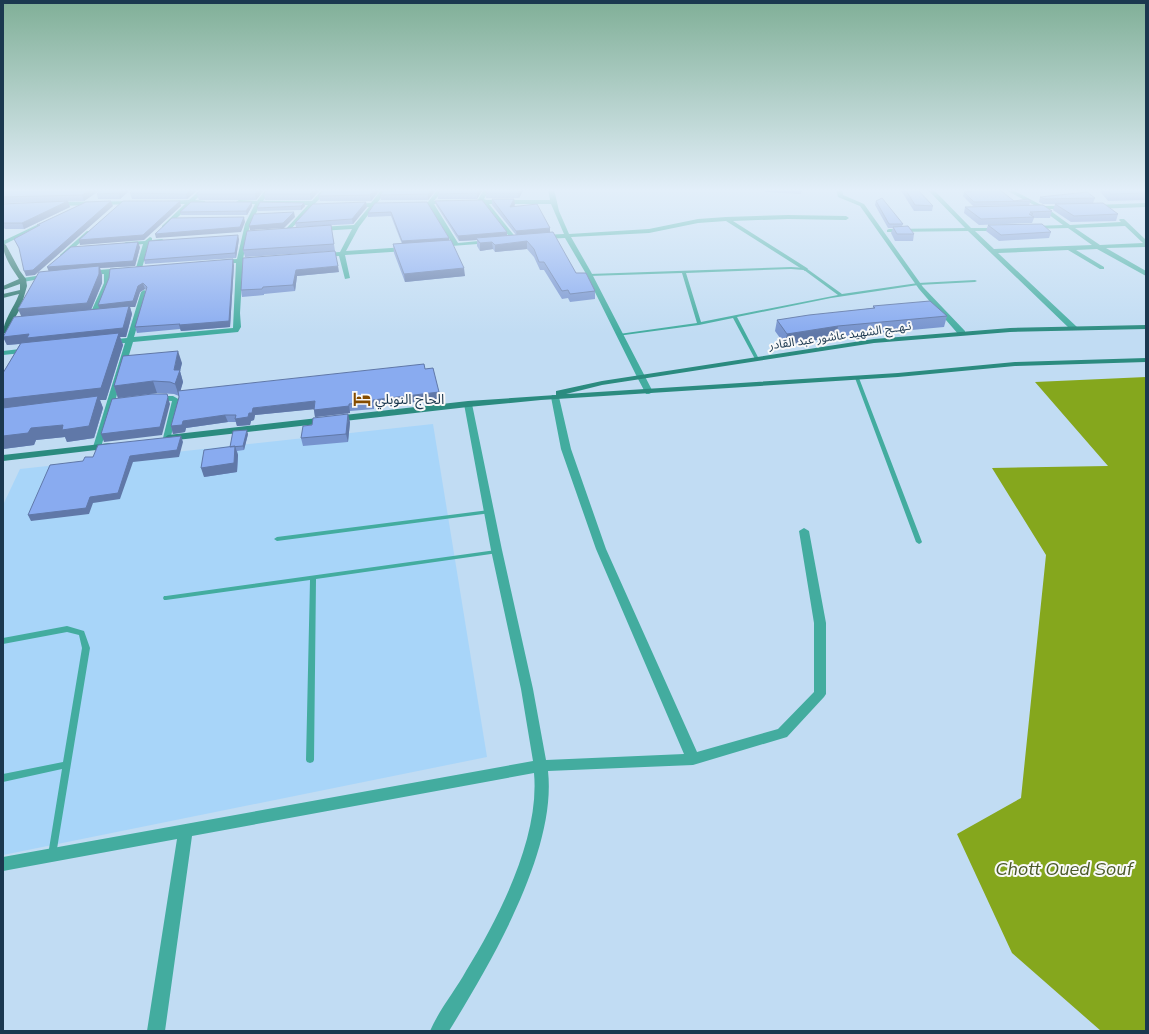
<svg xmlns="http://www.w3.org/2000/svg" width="1149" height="1034" viewBox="0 0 1149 1034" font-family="Mulish,'Noto Sans Arabic',sans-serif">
<rect width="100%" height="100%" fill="#c1dcf3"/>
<path fill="#a8d5f9" d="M433 424 487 757 3 855V505L20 469Z"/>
<path fill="#85a71d" d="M1146 377V1031H1101L1012 953 957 834 1021 798 1046 555 992 468 1108 466 1035 382Z"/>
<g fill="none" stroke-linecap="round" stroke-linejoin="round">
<path fill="#43ac9f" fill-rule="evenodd" d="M791 267 806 268 842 294 918 283 975 280 977 281 975 282 918 285 831 298 737 317 759 359 757 360 755 359 733 318 699 325 617 336V334H619L697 323 682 273 589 276 587 275 589 274ZM791 269 804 270 838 295 701 322 686 273Z
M855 377H859V378L922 542 921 543 919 544 916 542 855 378Z
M489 510 491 511 492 512 491 513 277 541 274 539 277 537Z
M496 550 499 552 498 553 316 579 314 760 313 762 310 763 307 762 306 760 310 580 166 600H164L163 598 164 596H166Z
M67 626 84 631 90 648 56 855 55 858 52 859 49 858 48 855 62 769 3 782V774L63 762 82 648 79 635 67 632 3 644V638Z"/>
<path fill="#43ac9f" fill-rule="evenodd" d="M116 189H137L138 190 135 192Z
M201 189H207L195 200 205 201V203L192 204 166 228H162V226L185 204H167L165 203V201L189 200Z
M266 189H272L263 201H312L323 189H329L287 233 284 231 285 230 308 205 261 204 250 224 243 259 256 258 259 260 256 262 243 263 240 313 241 327 238 332 133 342 101 447 100 449H94L93 447 125 343 109 344 105 342 109 340 127 338 141 292 144 290 147 292 134 337 233 328 236 263 220 264 217 262 220 260 237 259 245 224 255 204H239L236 202 239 200 257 201Z
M382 189H388L377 203H386L389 205 386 207H374L359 227 346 251 406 247 409 249 406 251 345 255 350 278 345 279 339 256 322 257 319 255 322 253 340 252 352 229 320 231 317 229 320 227 354 225 369 207H354L352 206V204L371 203Z
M438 189H444L434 201 448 200 451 202 448 204H434L458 243 489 240 491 241V243L438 247V245L452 243 428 205 414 206 411 204 414 202H428Z
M484 189H490L484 199 486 200H550L548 189H554L559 211 569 234 649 229 698 219 726 217 788 215 846 216 849 218 846 220 788 219 733 221 807 268 808 269 805 271 726 221 698 223 649 233 571 237 591 272 653 392 649 394H646L637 377 585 272 565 238 543 239 540 237 543 235 564 234 551 204H489L517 239 514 241 512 240 483 204H470L467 202 478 200Z
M836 189H842L843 195 864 204 923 287 965 331V335H959L919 289 860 206 838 197Z
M927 189H933L971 228H1001V230L999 231H975L994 249 1092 245 1068 228 1029 229 1028 228 1031 226 1063 225 1041 209H1032V207L1036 206 1004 189H1011L1043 206H1068L1069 207 1066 209H1048L1070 225 1121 222 1119 220 1120 219H1124L1146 240V247L1106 248 1146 271V276L1097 249 1076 250 1104 267V269H1100L1068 250 998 253 1077 327 1073 329H1070L968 231 887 232V230L889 229 965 228ZM1125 226 1143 243 1100 245 1075 228Z
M137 201V203L135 204 55 206 52 204 55 202Z
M1146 203V207L1094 209 1091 207 1094 205Z
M41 223 46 224 3 245V241Z
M87 231 92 232 64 257H60V255Z
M150 237 152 238V240L162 239 165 241 162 243 149 244 142 268 137 269 136 268 143 244 126 246 123 244 126 242 145 241Z
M122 268 124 269V271L110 273V283L98 314 97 316H91L90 314 104 283V274L88 275 85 273 88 271Z
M49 274 52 276 51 277 23 282 20 280 23 278Z
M29 348 33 350 32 352 3 355V351Z
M552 395H555L559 397 571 449 606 549 697 752 778 729 814 692V623L799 531 804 528 809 531 826 623V694L824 697 787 737 693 765 548 771C557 852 490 964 449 1031H430C439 1010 455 991 466 971 499 917 540 838 534 773L192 836 165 1031H147L177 839 3 871V857L533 761 521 689 491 550 464 404 465 402H471L472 404 502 550 533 689 546 760 684 754 596 549 561 449 551 397Z
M152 396H173L180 400 170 440 167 441 163 438 172 401 155 400 151 398Z"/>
<path fill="#2b8b7f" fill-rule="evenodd" d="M1146 325V329L1010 332 874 343 602 385 566 394 898 373 1015 362 1146 358V362L1015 366 898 377 541 400 468 407 168 441 164 438 168 435 468 401 556 395V391L602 381 874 339 1010 328Z
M110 443 114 446 113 448 3 461V455Z"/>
<path fill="#277268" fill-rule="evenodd" d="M3 243 6 245 20 271 26 279 27 286 21 307 7 332 3 334C3 320 14 308 19 294L3 298V294L20 290V284L3 290V286L19 279C12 268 3 257 3 243Z"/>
</g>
<path fill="#7693ce" d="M3 189H102L84 201 3 203Z
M104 189H127L128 192 120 199H98L97 194Z
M199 189 187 199H132L130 193Z
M265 189 256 200H199L197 194Z
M268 189H321L311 200H265L264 194Z
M325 189H381L371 201H320L318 196Z
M437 189 428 200H381L380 195Z
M483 189 477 199H438V194Z
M488 189H524L519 198H486V193Z
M765 189H802L801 194 765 192Z
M900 189H917L933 206 932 211H914Z
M963 189H999L1014 201H1031L1029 205 973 206 963 196 964 192H966L963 190Z
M1098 189H1146V200L1108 201Z
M1040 197 1095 198 1093 203 1118 214 1116 221 1071 222 1053 210 1055 204H1043L1039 202Z
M492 199 515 205 514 206 550 228V232L576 273 595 291V299L570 302 568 298 562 299 544 270H540L534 257 527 249 495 252 493 249 480 251 477 246V240L459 241 436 205 435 201 507 232V236L516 235 492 205Z
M68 201 70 207 24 229H5L3 227V204Z
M876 201 903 224 902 226 914 234 913 241H895L891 233 893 228H888L875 205Z
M366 202 367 207 353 224 296 227 295 223Z
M304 203 305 206 301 210 258 211 257 208Z
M375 203 449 240 465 276 405 282 394 253 393 244H402L391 216 368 217V213Z
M252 206 247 215H181L180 212Z
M965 207 1052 211 1050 218H1034L1032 223 979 225 964 213Z
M331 225 335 251 245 257 243 250Z
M988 225 1051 232 1049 238 999 241 986 231Z
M239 239 236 258 145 264 144 260Z
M140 247 135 266 100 268 102 275V283L91 310 100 309 109 278 234 265 230 327 181 331 180 329 137 333 135 327 146 290 145 289 140 292 135 307H130L132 314 126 337H120L123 345 106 400H100L103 408 94 438 67 442 65 437 36 440 34 445 3 449V373L20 344 7 345 3 337 22 317 49 271Z
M243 258 339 272 297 276 295 291 264 294V295L242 297 241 290Z
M873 306 947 316 944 327 836 337 785 345 775 331 777 320 873 308Z
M182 363 180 371 183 382 180 391 425 369 439 399 374 407V409L350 411V413L315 417 314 409 255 415 254 420 251 421 250 425 237 426 236 422H228L186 428 185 432 173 434 171 426 179 397V395V396L174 394 157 393 118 398 114 386Z
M350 422 348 442 303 446 301 438Z
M248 434 244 450 237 451 238 455 237 472 204 477 230 447Z"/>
<path fill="#6078a8" d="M92 189H102L84 201 82 195Z
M123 189H127L128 192 120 199 119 193Z
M192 189H199L187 199 186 194Z
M259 189H265L256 200 255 194Z
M315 189H321L311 200 310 194Z
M375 189H381L371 201 370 195Z
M432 189H437L428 200V194Z
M479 189H483L477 199V193Z
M521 189H524L519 198 518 193Z
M514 199 515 205 510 212V207Z
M68 201 70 207 24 229 22 223Z
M111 201 113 206 35 275 26 276 24 271Z
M180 201 181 206 144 240 80 245 79 240Z
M252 202V206L247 215 246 211Z
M366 202 367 207 353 224 352 219Z
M304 203 305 206 301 210V206Z
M294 212 295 217 284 228 250 230 249 226Z
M244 217 245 222 241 232 156 238 155 234Z
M550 228V234L517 236 516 231Z
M507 232V237L476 238 477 240 459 241 458 236Z
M238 235 239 239 236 258 235 253Z
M449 238V242L402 245V241Z
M527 241V249L495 252V245Z
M138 242 140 247 135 266 100 268 102 275V283L90 312 22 318 18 309 49 272 47 267Z
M492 242 493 249 480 251V243Z
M233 259 234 265 230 327 181 331 179 325Z
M338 266 339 272 297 276 295 291 293 285 296 270Z
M464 268 465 276 405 282 404 274Z
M143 283 145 289 140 292 135 307H130L132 314 126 337H120L123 345 106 400H100L103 408 94 438 67 442 65 437 36 440 34 445 3 449V436L31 428 63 425 89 426 3 411V399L29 343 7 345 3 337 100 310 98 305Z
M838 326 836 337 785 345 787 334Z
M178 351 182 363 180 371 183 382 179 396 175 384 174 370Z
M153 381 157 393 118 398 114 386Z
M439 392V399L374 407V409L373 400Z
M167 394 170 404 162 435 104 442 101 434Z
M315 401 316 409 255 415 254 420 251 421 250 425 237 426 235 419 249 413 253 408Z
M349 404 350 413 315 417 314 410Z
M348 414 350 422 348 442 346 434Z
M225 415 228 422 186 428 185 432 173 434 171 426 183 421Z
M247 430 248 434 244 450 243 446Z
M181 436 183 442 179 457 133 462 120 499 93 503 89 514 31 521 28 515 90 497 130 456Z
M235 446 238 455 237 472 204 477 201 468Z"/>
<path fill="#89abf0" stroke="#6078a8" d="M3 189H92L82 195 3 197Z
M104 189H123L119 193 97 194Z
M134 189H192L186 194 130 193Z
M202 189H259L255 194H197Z
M268 189H315L310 194H264Z
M325 189H375L370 195 318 196Z
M385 189H432L428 194 380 195Z
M441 189H479L477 193 438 194Z
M488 189H521L518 193H486Z
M905 189H917L933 206 915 205Z
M968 189H999L1014 201 1028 199 1031 201 974 202 964 192H972Z
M1107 189H1146V193L1111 194Z
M1087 192 1095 198 1045 199 1040 197Z
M882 198 903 224H889L876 201Z
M492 199H514L510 207 537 204 550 228 516 231Z
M482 200 507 232 458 236 435 201Z
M68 201 22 223H3V204Z
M111 201 33 270 24 271 19 248 14 239 40 225H37L86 202Z
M123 201H180L143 235 79 240Z
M191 202H252L246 211 180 212Z
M260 202 304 203 301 206 257 208Z
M366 202 352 219 295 223 313 204Z
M427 202 449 238 402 241 391 212 368 213 375 203Z
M1103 203 1118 214 1074 216 1055 204Z
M1043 205 1052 211 1030 212 1033 214H1029L1034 217 981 219 965 207Z
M294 212 283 223 249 226 254 214Z
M244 217 240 227 155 234 172 218Z
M1042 224 1051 232 1001 235 988 225Z
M331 225 334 244 243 250 247 231Z
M908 226 914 234H897L893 227Z
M553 232 576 273H586L595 291 570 294 568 290 562 291 544 262H539L534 249 527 241 495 245 492 242 480 243 476 238Z
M238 235 235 253 144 260 149 241Z
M451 240 464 268 404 274 393 244Z
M138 242 133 261 47 267 71 247Z
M335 251 338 266 296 270 293 285 263 287 262 289 241 290 243 258Z
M233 259 229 321 179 325 180 324 135 327 147 287 143 283 138 286 133 301 98 305 109 278 110 269Z
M99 266V274L87 303 18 309 39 272Z
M930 301 947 316 838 326 787 334 777 320 809 315 875 308 873 306Z
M129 306 123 328 27 338 29 334 3 337 14 317Z
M119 333 101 388 3 399V373L21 343Z
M178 351 174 370H180L175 384 170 382 153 381 114 386 123 356Z
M424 364 425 369 433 368 439 392 373 400V402L349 404V406L314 410 315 401 253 408 252 413H249L248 417 235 419 236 415H225L183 421 182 425 171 426 179 397 178 391Z
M152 394H167L168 397 160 427 101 434 112 399Z
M98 396 89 426 62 430 63 425 31 428 28 433 3 436V408Z
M348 414 346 434 301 438 303 426 312 425 313 418Z
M247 430 243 446 230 447 233 431Z
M181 436 177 450 130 456 118 493 90 497 86 508 28 515 50 465 83 461 85 457H93L98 445Z
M235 446 234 463 201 468 204 450Z"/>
<linearGradient id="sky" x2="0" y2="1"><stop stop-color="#80af97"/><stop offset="0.57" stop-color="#e3effa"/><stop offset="1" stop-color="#e3effa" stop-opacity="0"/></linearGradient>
<rect width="1149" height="334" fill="url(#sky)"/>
<defs>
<g id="hotel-bare" transform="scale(1.38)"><path d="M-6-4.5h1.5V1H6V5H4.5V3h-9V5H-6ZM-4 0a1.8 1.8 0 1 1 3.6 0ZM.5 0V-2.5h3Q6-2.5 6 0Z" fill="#854c00" stroke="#f9f9f9" stroke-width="2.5" paint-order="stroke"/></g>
</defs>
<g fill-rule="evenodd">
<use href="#hotel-bare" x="362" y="399"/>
</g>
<g text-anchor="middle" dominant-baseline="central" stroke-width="4" stroke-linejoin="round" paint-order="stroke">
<g font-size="12" fill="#1b384f" stroke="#f9f9f9">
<text transform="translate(840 335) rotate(-8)">نـهــج الشهيد عاشور عبد القادر</text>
</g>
<g font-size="14" fill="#1b384f" stroke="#f9f9f9" text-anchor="start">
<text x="375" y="399">الحاج النوبلي</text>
</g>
<g font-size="18" font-style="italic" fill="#4b5a28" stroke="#f9f9f9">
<text x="1064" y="868">Chott Oued Souf</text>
</g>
</g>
<rect width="1149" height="1034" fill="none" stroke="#1b384f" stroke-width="8"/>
</svg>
